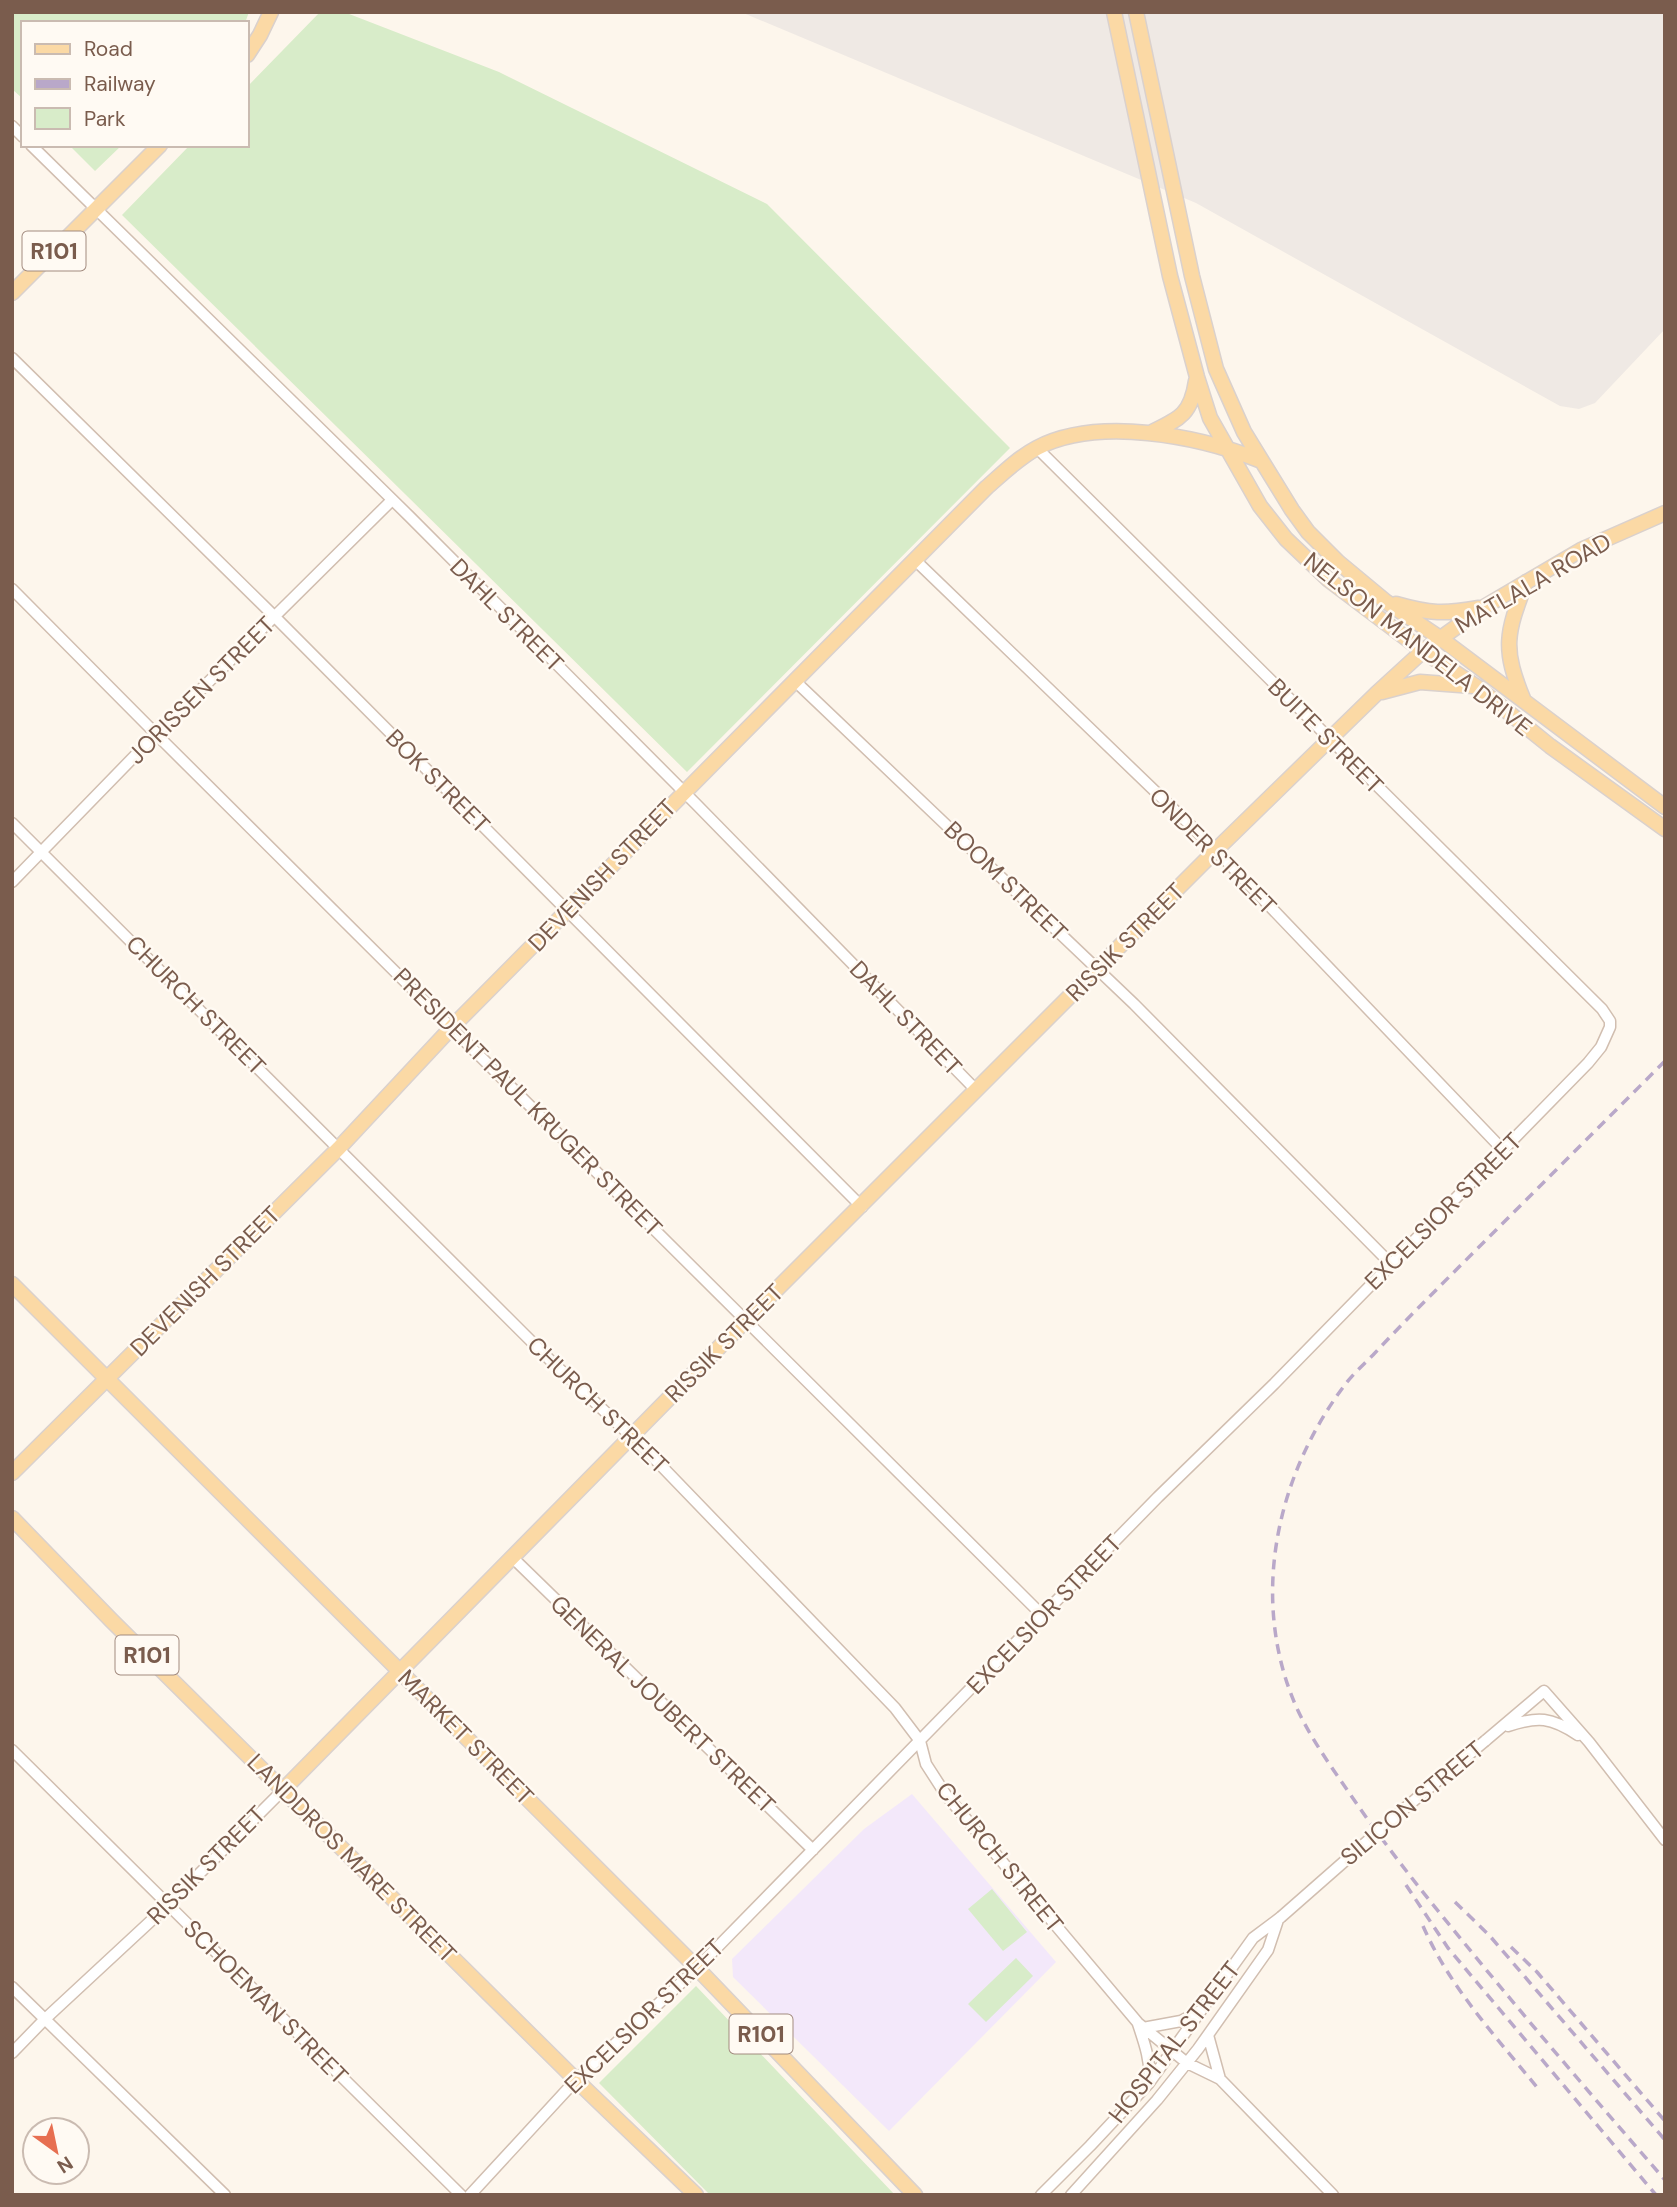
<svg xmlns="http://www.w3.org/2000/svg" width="1677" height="2207" viewBox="0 0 1677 2207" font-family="'DM Sans',sans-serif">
<rect width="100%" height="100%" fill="#fdf6ec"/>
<path fill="#efe9e4" d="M741 12H1665V329L1595 403 1579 409 1560 406 1196 203Z"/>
<path fill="#f3e8fa" d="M912 1794 1056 1962 889 2131 733 1977 732 1959 864 1829Z"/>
<path fill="#d8ecc9" d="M12 12H249L245 23H23V99L12 89Z
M320 12H344L499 72 767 204 1010 448 687 772 122 215 190 145H247V87Z
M69 145H122L95 171Z
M992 1889 1027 1932 1003 1951 968 1909Z
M1016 1958 1033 1976 986 2022 968 2004Z
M696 1986 895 2195H710L599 2083Z"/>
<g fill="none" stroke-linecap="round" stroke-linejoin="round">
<g stroke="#d1beb0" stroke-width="13">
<path id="minor" d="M12 126 23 137
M31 145 409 516 696 804 977 1091
M12 358 274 616 862 1207
M914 559 1216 850 1504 1151
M12 589 156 734 1043 1616
M795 681 1134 1004 1390 1263
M12 823 551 1361 647 1451 895 1708 920 1741 926 1764 946 1795 1138 2023 1187 2063 1220 2079 1333 2195
M12 882 156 734 392 500
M513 1558 813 1850
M1508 1726C1538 1716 1551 1717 1578 1735
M1485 1741 1544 1691 1589 1742 1665 1840
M12 1750 461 2195
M12 1987 225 2195
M1138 2024C1144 2042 1151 2061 1149 2080
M1143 2028 1181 2021 1200 2011
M1208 2035 1220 2079
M12 2053 44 2020 168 1905 283 1790
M470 2195 576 2080 697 1968 1158 1497 1274 1384 1588 1063 1601 1047 1610 1027V1021L1602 1009 1037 448
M1041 2195 1090 2146 1149 2083 1253 1938 1281 1917
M1071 2195 1157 2100 1198 2049 1268 1950 1278 1920"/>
</g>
<g stroke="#dad1cd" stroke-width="17">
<path id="major" d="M1114 12 1170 276 1197 377 1210 418 1260 506 1286 539 1329 580 1423 651 1477 687 1550 746 1665 829
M1136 12 1192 276 1216 369 1244 432 1292 510 1308 532 1338 562 1385 601 1440 638 1665 807
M247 55 260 35 271 12
M12 293 160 145
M1150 433C1179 419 1191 415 1196 381
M1396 604C1431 614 1444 614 1479 608
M1382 692 1420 682 1473 686
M1524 701C1502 648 1506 634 1526 582
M12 1284 697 1968 915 2195
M12 1473 339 1148 452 1027 986 488C1002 474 1018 458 1037 448 1098 416 1198 436 1259 460
M12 1518 112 1621 576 2080 696 2195
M283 1790 747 1319 1216 850 1376 694 1423 651 1484 607 1581 550 1665 513"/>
</g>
<use href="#minor" stroke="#fff" stroke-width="10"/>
<use href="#major" stroke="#fbd9a5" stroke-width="14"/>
<path stroke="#b9a8c9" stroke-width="3.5" stroke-dasharray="10 7" stroke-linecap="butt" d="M1665 1061C1595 1131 1526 1200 1456 1270 1428 1298 1400 1326 1373 1355 1363 1365 1352 1375 1344 1386 1276 1477 1250 1598 1295 1704 1309 1736 1330 1765 1350 1794 1382 1841 1416 1884 1452 1928 1521 2013 1593 2097 1665 2180
M1406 1885 1448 1948 1656 2195
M1455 1902 1489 1935 1665 2140
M1423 1926C1450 1988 1498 2039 1540 2091
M1511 1947 1537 1972 1665 2121"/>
<g stroke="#d1beb0" stroke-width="13" stroke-linecap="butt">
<path id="minor-bridge" d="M1281 1917 1404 1809 1485 1741"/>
</g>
<use href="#minor-bridge" stroke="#fff" stroke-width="10"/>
</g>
<g text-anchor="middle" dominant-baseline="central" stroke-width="5" stroke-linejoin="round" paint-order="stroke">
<g fill="#fffaf3" stroke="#a28b7f" stroke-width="2">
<rect x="22.5" y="231.5" width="63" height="39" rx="5"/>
<rect x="115.5" y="1635.5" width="63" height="39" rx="5"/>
<rect x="729.5" y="2014.5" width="63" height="39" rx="5"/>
</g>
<g font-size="23" font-weight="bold" fill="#7a5c4d">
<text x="54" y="251">R101</text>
<text x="147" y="1655">R101</text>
<text x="761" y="2034">R101</text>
</g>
<g font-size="24" fill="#7a5c4d" stroke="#fffaf3">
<text transform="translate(1533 583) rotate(-30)">MATLALA ROAD</text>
<text transform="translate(507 615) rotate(45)">DAHL STREET</text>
<text transform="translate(1418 644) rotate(38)">NELSON MANDELA DRIVE</text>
<text transform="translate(201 690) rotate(-45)">JORISSEN STREET</text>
<text transform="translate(1326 736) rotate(45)">BUITE STREET</text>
<text transform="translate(438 781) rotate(45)">BOK STREET</text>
<text transform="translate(1213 851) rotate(45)">ONDER STREET</text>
<text transform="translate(602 875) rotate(-46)">DEVENISH STREET</text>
<text transform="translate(1006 881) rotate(44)">BOOM STREET</text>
<text transform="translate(1125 942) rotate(-45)">RISSIK STREET</text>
<text transform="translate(196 1005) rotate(45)">CHURCH STREET</text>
<text transform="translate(906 1018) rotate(46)">DAHL STREET</text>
<text transform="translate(528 1102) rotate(45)">PRESIDENT PAUL KRUGER STREET</text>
<text transform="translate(1443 1211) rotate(-45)">EXCELSIOR STREET</text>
<text transform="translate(205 1281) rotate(-45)">DEVENISH STREET</text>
<text transform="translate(724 1343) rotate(-45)">RISSIK STREET</text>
<text transform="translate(598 1405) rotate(44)">CHURCH STREET</text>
<text transform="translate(1044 1614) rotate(-46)">EXCELSIOR STREET</text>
<text transform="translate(663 1704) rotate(44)">GENERAL JOUBERT STREET</text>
<text transform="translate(466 1737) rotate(45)">MARKET STREET</text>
<text transform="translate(1412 1803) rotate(-40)">SILICON STREET</text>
<text transform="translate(1000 1857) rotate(51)">CHURCH STREET</text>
<text transform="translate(352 1858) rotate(45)">LANDDROS MARE STREET</text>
<text transform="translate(206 1865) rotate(-45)">RISSIK STREET</text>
<text transform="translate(266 2002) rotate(45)">SCHOEMAN STREET</text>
<text transform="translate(644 2016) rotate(-44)">EXCELSIOR STREET</text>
<text transform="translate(1174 2042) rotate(-52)">HOSPITAL STREET</text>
</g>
</g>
<rect width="1677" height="2207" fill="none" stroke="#7a5c4d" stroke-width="28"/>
<rect x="21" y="21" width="228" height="126" fill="#fffaf3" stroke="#cabbb1" stroke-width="2"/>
<rect x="35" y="44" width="35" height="10" fill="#fbd9a5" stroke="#cabbb1" stroke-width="2"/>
<text x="84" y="56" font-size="21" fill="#7a5c4d">Road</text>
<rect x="35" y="79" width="35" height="10" fill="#b9a8c9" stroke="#cabbb1" stroke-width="2"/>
<text x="84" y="91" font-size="21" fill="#7a5c4d">Railway</text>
<rect x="35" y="108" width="35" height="21" fill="#d8ecc9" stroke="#cabbb1" stroke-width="2"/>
<text x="84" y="126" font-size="21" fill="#7a5c4d">Park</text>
<g transform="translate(56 2151) rotate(147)"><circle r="33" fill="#fffaf3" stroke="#cabbb1" stroke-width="2"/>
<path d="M0-5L12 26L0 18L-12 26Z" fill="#e76f51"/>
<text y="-10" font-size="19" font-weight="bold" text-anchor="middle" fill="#7a5c4d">N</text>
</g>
</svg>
